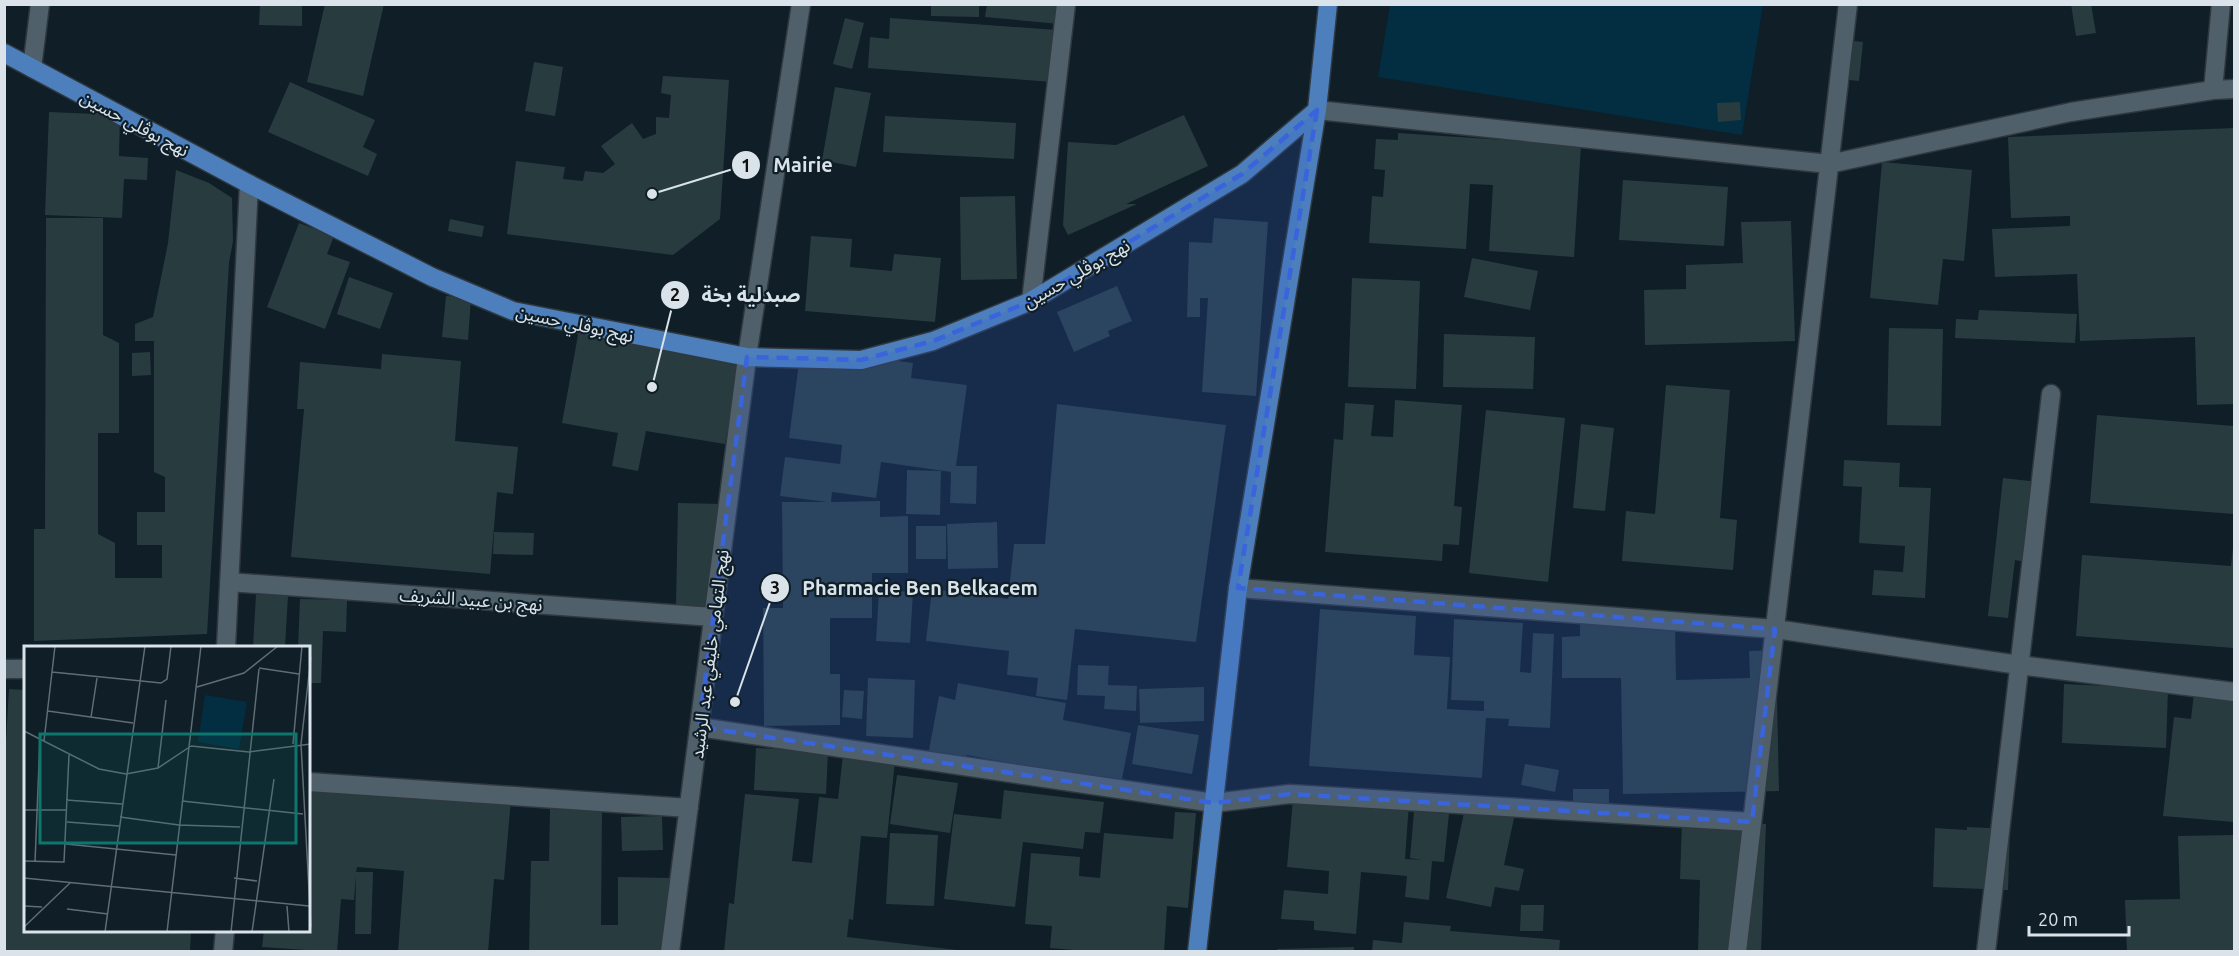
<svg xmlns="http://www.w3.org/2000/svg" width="2239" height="956" viewBox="0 0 2239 956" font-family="Ubuntu,'Noto Sans Arabic',sans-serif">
<rect width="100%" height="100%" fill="#0f1e27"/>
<path fill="#032d41" d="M1390 5H1763L1742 135 1378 77Z"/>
<path fill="#283c40" d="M260 4H302V26L259 25Z
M325 4H384L363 96 307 82Z
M931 4H979V17L931 16Z
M987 4H1062L1060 24 985 17Z
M2071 4H2091L2096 33 2076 36Z
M845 18 864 23 852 69 833 64Z
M890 18 1057 30 1053 82 868 68 870 37 889 39Z
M1845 40 1863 42 1859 81 1841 79Z
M534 62 563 67 555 116 525 111Z
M663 76 729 80 720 219 673 255 507 234 516 161 565 167 563 179 583 181 585 171 603 173 615 164 601 146 632 123 643 139 656 134V117L669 118 671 95 661 93Z
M290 82 375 120 363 147 377 154 368 176 268 132Z
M835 87 871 93 856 167 822 160Z
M1740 102 1741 120 1718 122 1717 103Z
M49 112 120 115 119 156 148 158 147 180 124 179 122 218 45 215Z
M1184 115 1208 166 1126 204H1137L1068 235 1063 225 1068 142 1116 145Z
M885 116 1016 123 1014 159 883 152Z
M2234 128V404L2197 405 2195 337 2080 341 2077 274 1995 277 1992 229 2070 226V216L2011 218 2008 137Z
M1398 133 1581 145 1574 257 1489 251 1493 185 1470 184 1466 249 1369 243 1372 196 1383 197 1385 170 1374 169 1376 139 1398 140Z
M1882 162 1972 170 1964 261 1943 259 1938 305 1870 298Z
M176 170 209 183 232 198 233 241 229 263 207 634 34 641V529H45L46 218H103V335L119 343V433H98V534L115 543V578H162V545H137V512H165V477L154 472V341H135V324L153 317 168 243Z
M1623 180 1728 187 1724 246 1619 240Z
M1015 196 1017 279 961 280 960 197Z
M1214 218 1268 222 1256 396 1202 392 1208 298H1200V317H1187L1189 242 1212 243Z
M450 219 484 226 482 237 448 231Z
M1791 221 1795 341 1645 345 1644 290 1686 289V265L1743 263 1741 222Z
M299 223 334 236 327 254 350 262 325 329 267 307Z
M811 236 852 239 850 267 892 271 894 254 941 258 935 322 805 311Z
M1472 258 1538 271 1530 310 1464 297Z
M349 277 393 293 380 329 337 314Z
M1352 278 1420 281 1416 389 1348 387Z
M1117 286 1132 321 1108 331 1110 336 1074 352 1057 312Z
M446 296 471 298 468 340 442 337Z
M1979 310 2077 314 2075 343 1955 338 1956 319 1978 320Z
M580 324 741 352 725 444 646 431 638 471 612 466 618 433 562 423Z
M1889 328 1943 329 1941 426 1887 425Z
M1444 334 1535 337 1533 389 1443 387Z
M801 348 913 363 911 378 967 385 956 466H977L976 504 950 503 951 472 881 462 876 498 832 492 831 502 880 501V517L908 516V573H872V618H830V674H840V725L764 726 763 608H783L782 502H827L780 496 785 457 840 464 842 445 789 438Z
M150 352 151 375 132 376V353Z
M382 354 461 361 455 441 518 447 513 494 497 492 490 574 291 557 304 409H297L300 362 381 369Z
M1666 385 1730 390 1720 518 1737 520 1733 570 1622 561 1626 511 1655 514Z
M1395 400 1462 405 1454 506 1462 507 1459 545 1443 544 1442 561 1325 552 1334 439 1343 440 1345 403 1374 405 1371 436 1393 437Z
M1057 404 1226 425 1196 642 1075 629 1067 700 1036 696 1038 678 1007 675 1009 651 926 641 932 589 1008 599 1014 544H1045Z
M1486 410 1565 418 1548 582 1469 573Z
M2097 415 2234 426V514L2090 503Z
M1581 424 1614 428 1605 511 1573 508Z
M1844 460 1900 463 1899 487 1931 488 1925 598 1872 595 1874 570 1903 572 1905 546 1859 543 1862 487 1843 486Z
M907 470 941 471 940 515 906 514Z
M2003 478 2039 482 2031 563 2015 560 2008 618 1988 616Z
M678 503 724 504 722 607 676 605Z
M997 522 998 568 948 569 947 524Z
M916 526H946V559H916Z
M494 532 534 533 533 555 493 554Z
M2233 547H2234V648L2076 636 2082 555 2231 566Z
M879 590 913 592 910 643 876 641Z
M256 594 288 596 285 647H253Z
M300 599 347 600 346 632 323 631 321 683H309V647H298Z
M1320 609 1416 616 1414 655 1450 657 1447 709 1484 711V701L1451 700 1454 619 1523 623 1520 672 1531 673 1533 633 1554 634 1550 728 1508 726 1509 719 1486 718 1482 778 1309 766Z
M1675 622 1676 680 1750 678 1749 651 1776 650 1779 791 1623 794 1621 678H1562V637L1580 636V623Z
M1078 665 1109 666 1108 685 1137 686 1136 711 1104 709 1105 696 1077 695Z
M868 678 915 680 913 738 866 736Z
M958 683 1066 703 1063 720 1131 733 1121 784 967 755 965 768 927 761 939 696 955 700Z
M2064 684 2168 689 2166 748 2062 743Z
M1204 687V721L1140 723 1139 689Z
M9 689 26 690V930H191L190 952H4V774Z
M844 690 864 691 862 719 842 717Z
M2194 693 2234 697V822L2163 816 2174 717 2191 719Z
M1138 725 1199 735 1192 774 1132 764Z
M756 748 828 752 826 794 754 790Z
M843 755 895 761 887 838 861 836 853 920 849 919 847 937 974 952H724L729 903 734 904 745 794 799 799 792 861 812 863 819 797 838 799Z
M1525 764 1559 770 1555 792 1521 785Z
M897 775 958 783 950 833 890 824Z
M309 783 511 799 504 880 494 879 488 952H398L404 871 357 867 356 872H373L371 934H355L356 875 354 900 341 899 337 952 262 947 264 930H309Z
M1573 789H1609V808L1573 807Z
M1004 790 1104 802 1100 833 1085 832 1083 849 1023 842 1015 907 944 899 954 814 1001 819Z
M1293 799 1409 803 1405 859 1422 860 1410 858 1414 811 1449 814 1444 862 1432 861 1429 900 1405 897 1407 876 1361 872 1356 934 1314 930V921L1281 919 1284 890 1328 894 1329 871 1287 867Z
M1465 808 1514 818 1504 865 1524 869 1519 891 1495 887 1491 907 1446 898Z
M550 809 602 810 601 925H618V877L671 878 665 952H529L531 861H549Z
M1175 812 1196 813 1188 908 1167 906 1164 952H1099L1050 948 1052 926 1025 924 1031 853 1080 857 1079 876 1100 878 1104 833 1173 839Z
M662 816 663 850 622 851 621 817Z
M1682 822 1766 824 1761 952H1698L1700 880 1680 879Z
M1967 827 2010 829 2008 890 1933 887 1935 828 1967 830Z
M890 833 938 835 934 906 886 904Z
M2234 835V952H2127L2125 900 2180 899 2178 836Z
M1521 905H1544L1543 931H1520Z
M1404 922 1451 926 1450 931 1560 940 1559 952H1372L1373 940 1402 943Z
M1354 947V952H1277V949Z"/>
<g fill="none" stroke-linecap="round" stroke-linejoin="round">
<g stroke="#30383f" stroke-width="21">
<path id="minor" d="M32 68 40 4
M2213 90 2221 4
M1317 110 1829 164 2071 112 2213 90 2234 89
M1031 301 1066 4
M229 582 713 617
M1238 588 1775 629 2019 665 2234 692
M226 647 249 184
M4 669H26
M699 727 1214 803 1290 794 1752 822
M309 782 689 808
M223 952 225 930
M670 952 747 357 801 4
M1737 952 1848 4
M1986 952 2051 394"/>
</g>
<g stroke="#30383f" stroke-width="21">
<path id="major" d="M4 53 249 184 432 277 513 311 747 357 861 360 933 341 1031 301 1242 174 1317 110
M1197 952 1238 588 1317 110 1328 4"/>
</g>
<use href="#minor" stroke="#4f606a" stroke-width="18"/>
<use href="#major" stroke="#4c7fbb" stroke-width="18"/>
</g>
<path fill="#3964db" fill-opacity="0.2" stroke="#3964db" stroke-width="4.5" stroke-dasharray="12 8" stroke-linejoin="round" d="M1317 110 1238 588 1775 629 1752 822 1290 794 1214 803 699 727 747 357 861 360 933 341 1031 301 1242 174Z"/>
<g text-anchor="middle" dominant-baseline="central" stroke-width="4.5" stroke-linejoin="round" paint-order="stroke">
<g font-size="18" fill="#d9e3e9" stroke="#0f1e27">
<text transform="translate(135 123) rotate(28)">نهج بوڨلي حسين</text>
<text transform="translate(1076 273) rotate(-30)">نهج بوڨلي حسين</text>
<text transform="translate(575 323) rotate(12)">نهج بوڨلي حسين</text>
<text transform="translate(471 599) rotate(4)">نهج بن عبيد الشريف</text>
<text transform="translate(709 654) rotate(-83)">نهج التهامي خليفي عبد الرشيد</text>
</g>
</g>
<g transform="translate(24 646)">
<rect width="286" height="286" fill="#0f1e27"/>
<path d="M181 49 223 56 215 103 174 96Z" fill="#032d41"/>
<path fill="none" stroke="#606d75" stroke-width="1.5" d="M287 11 277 98 287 281M235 22 275 28M28 26 137 37 143 33 147 0M173 41 220 27 254 0M24 65 109 77M67 71 73 32M0 85 75 123 102 128 134 122 167 100M20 95 31 0M269 98 278 0M167 100 225 106 287 98M134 122 142 54M42 154 98 158M158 155 279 168M0 164H42M96 171 155 179 216 181M43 176 95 180M42 198 152 209M0 215 40 216 45 109M11 216 16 93M0 232 285 260M210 232 233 235M0 260 18 261M263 260 265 286M43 263 84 268M0 281 46 237M81 286 121 0M143 286 177 0M207 286 235 23M228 286 250 133"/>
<path fill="#0f766e" fill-opacity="0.15" stroke="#0f766e" stroke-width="3" d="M16 88H272V197H16Z"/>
<rect width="286" height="286" fill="none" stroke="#d9e3e9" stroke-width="3"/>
</g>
<path fill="none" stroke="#d9e3e9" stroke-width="2" d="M652 194L746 165M652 387L675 295M735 702L775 588"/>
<g fill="#d9e3e9" stroke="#0f1e27" stroke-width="2">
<circle cx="652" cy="194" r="6"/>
<circle cx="652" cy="387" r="6"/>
<circle cx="735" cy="702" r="6"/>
<circle cx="746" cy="165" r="15"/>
<circle cx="675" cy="295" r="15"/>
<circle cx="775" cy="588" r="15"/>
</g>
<g font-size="18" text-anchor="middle" font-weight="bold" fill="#111">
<text x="746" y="172">1</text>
<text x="675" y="301">2</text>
<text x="775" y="594">3</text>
</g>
<g font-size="20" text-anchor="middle" font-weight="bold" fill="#d9e3e9" stroke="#0f1e27" stroke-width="4.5" stroke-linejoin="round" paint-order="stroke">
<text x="803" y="172">Mairie</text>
<text x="751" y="302">صبدلية بخة</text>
<text x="920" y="595">Pharmacie Ben Belkacem</text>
</g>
<rect width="2239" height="956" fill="none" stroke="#d9e3e9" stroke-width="12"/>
<path d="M2029 926v9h100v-9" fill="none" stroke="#d9e3e9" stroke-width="3"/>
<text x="2038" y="926" font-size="18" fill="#d9e3e9" stroke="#0f1e27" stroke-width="4.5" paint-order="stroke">20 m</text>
</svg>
